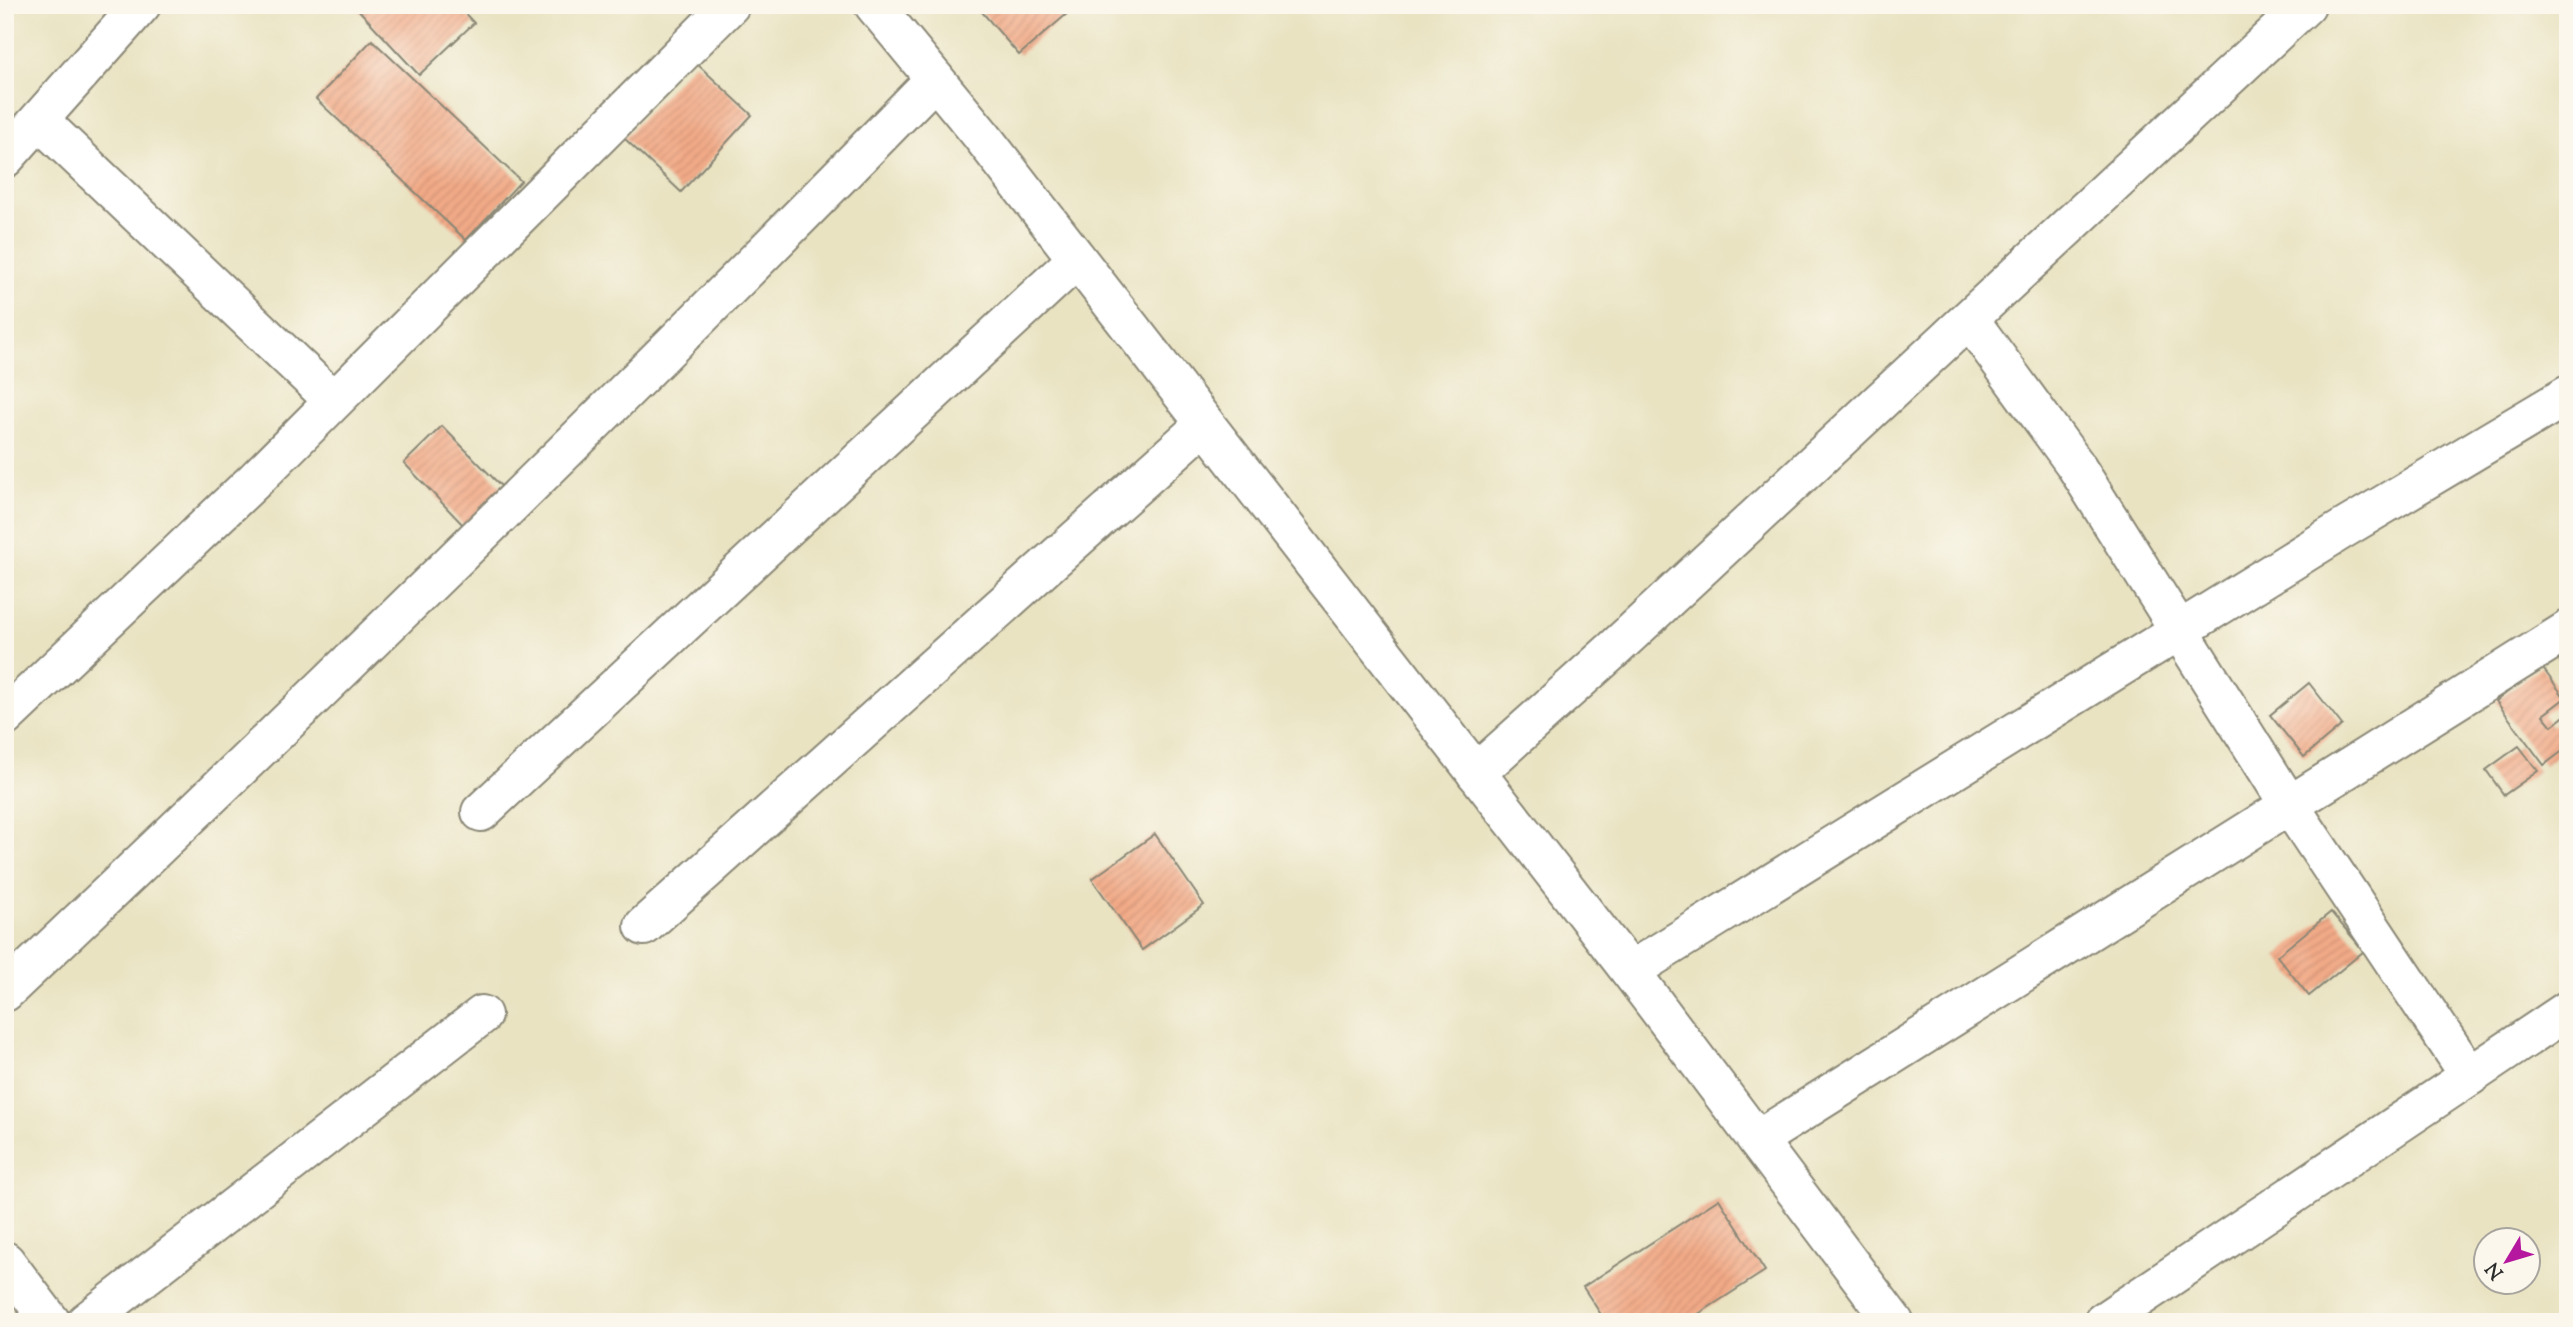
<svg xmlns="http://www.w3.org/2000/svg" width="2573" height="1327" viewBox="0 0 2573 1327" font-family="'Sorts Mill Goudy',serif">
<defs>
<pattern id="building-hatch" width="6" height="6" patternUnits="userSpaceOnUse" patternTransform="scale(1.75)"><rect width="6" height="6" fill="#f2aa87"/><path d="M-1 1l2-2M0 6l6-6M5 7l2-2" fill="none" stroke="#d09275"/></pattern>
</defs>
<rect width="100%" height="100%" fill="#fbf7ec"/>
<filter id="ink" filterUnits="userSpaceOnUse"><feTurbulence type="fractalNoise" baseFrequency=".0143" numOctaves="2"/><feDisplacementMap in="SourceGraphic" scale="14" xChannelSelector="R" yChannelSelector="G"/><feConvolveMatrix kernelMatrix="1 2 1 2 8 2 1 2 1" color-interpolation-filters="sRGB"/></filter>
<filter id="wash" filterUnits="userSpaceOnUse"><feTurbulence type="fractalNoise" baseFrequency=".00686" numOctaves="4" result="noise"/><feDisplacementMap in="SourceGraphic" scale="28" xChannelSelector="R" yChannelSelector="G"/><feGaussianBlur stdDeviation="1.57" result="paint"/><feColorMatrix in="noise" values="0 0 0 0 0 0 0 0 0 0 0 0 0 0 0 0 0 1.4 0 .05"/><feComposite in="paint" operator="in"/></filter>
<g filter="url(#wash)">
<rect width="100%" height="100%" fill="#e9e3c2"/>
<g id="blocks">
<path fill="url(#building-hatch)" d="M354 5H457L474 23 419 75Z
M976 5H1073L1075 7 1019 55Z
M372 40 521 181 466 240 316 99Z
M695 62 752 115 681 192 624 138Z
M442 426 504 489 465 527 404 463Z
M2568 653V674L2558 659Z
M2541 666 2565 698 2543 715 2552 726 2568 713V747L2544 765 2496 701Z
M2309 683 2342 725 2304 757 2270 715Z
M2519 746 2538 771 2504 795 2486 770Z
M1155 834 1204 905 1142 950 1092 879Z
M2331 912 2364 951 2309 996 2277 956Z
M1719 1199 1765 1271 1686 1322H1606L1583 1287Z"/>
</g>
</g>
<g filter="url(#ink)">
<use href="#blocks" fill-opacity="0" stroke="#8a8776" stroke-width="2"/>
<g fill="none" stroke-linecap="round" stroke-linejoin="round">
<g stroke="#8a8776" stroke-width="42">
<path id="street" d="M39 120 334 401
M5 158 141 5
M1969 319 2074 463 2288 803 2470 1076
M5 717 255 480 730 5
M1476 773 1613 650 2306 5
M481 812 1077 259
M644 926 1205 424
M1630 971 2343 529 2568 395
M5 992C321 693 632 390 935 79
M1757 1140 2568 630
M5 1261 51 1322
M86 1322 482 1015"/>
</g>
<g stroke="#8a8776" stroke-width="42">
<path id="secondary" d="M874 5 981 135 1630 971 1894 1322
M2103 1322 2568 1010"/>
</g>
<use href="#street" stroke="#fff" stroke-width="38"/>
<use href="#secondary" stroke="#fff" stroke-width="38"/>
</g>
</g>
<rect width="2573" height="1327" fill="none" stroke="#fbf7ec" stroke-width="28"/>
<g transform="translate(2507 1261) rotate(232)"><circle r="33" fill="#fbf7ec" stroke="#a8a59f" stroke-width="2"/>
<path d="M0-5L12 26L0 18L-12 26Z" fill="#b5179e"/>
<text y="-10" font-size="19" font-weight="bold" text-anchor="middle" fill="#2b2b2b">N</text>
</g>
</svg>
